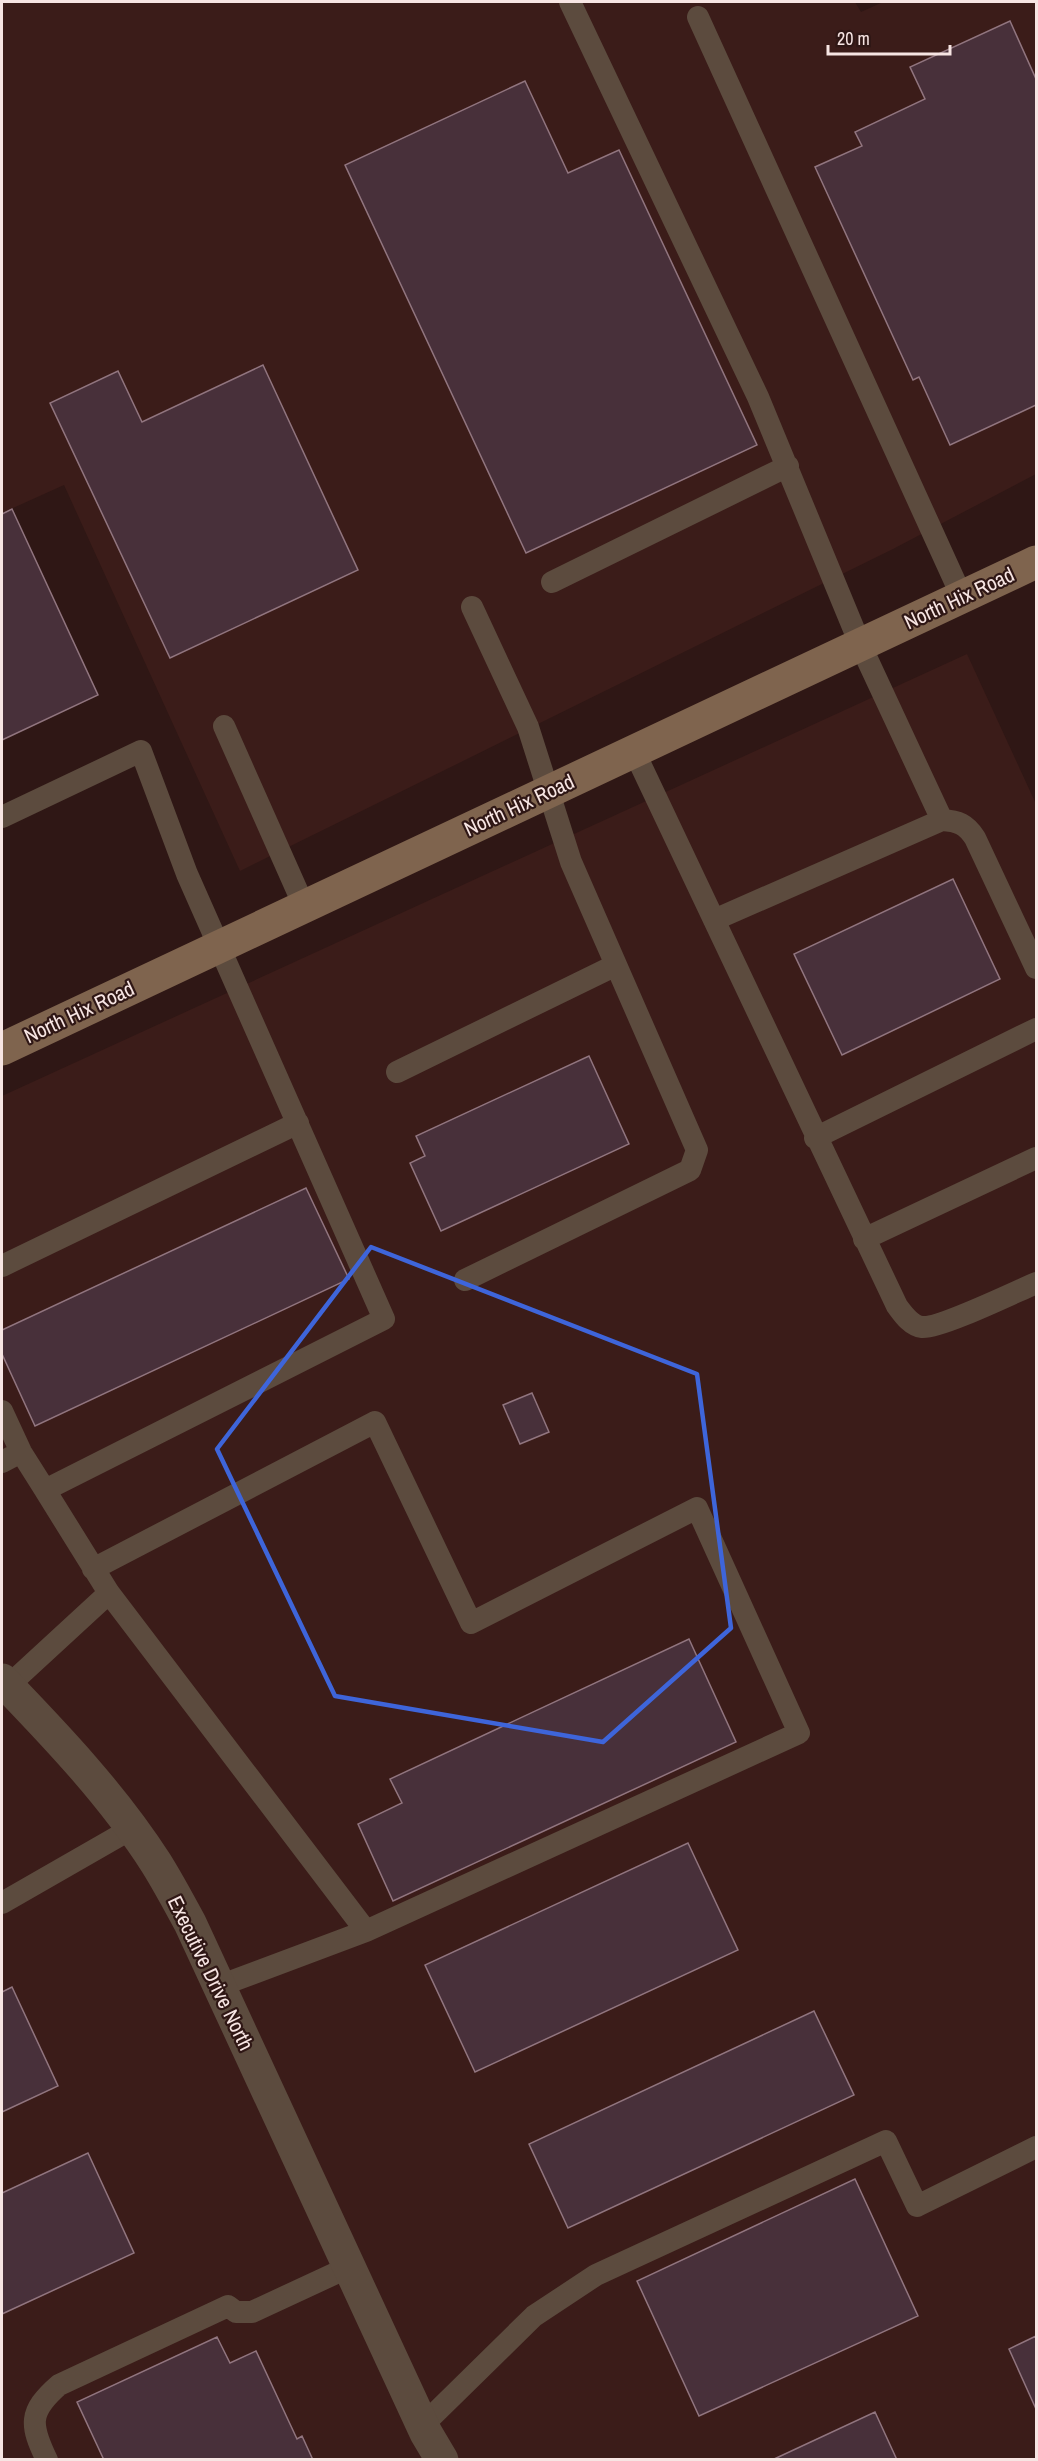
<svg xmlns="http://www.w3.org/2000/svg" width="1038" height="2461" viewBox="0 0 1038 2461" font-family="'Archivo Narrow',sans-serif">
<rect width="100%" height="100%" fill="#2f1715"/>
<path fill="#3b1c19" d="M2 2H855L861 12 883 2H1036V474L893 549 240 871 64 485 2 513Z
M967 654 1036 804V2459H2V1096Z"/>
<path fill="#48303a" stroke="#91757f" stroke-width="1.5" d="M1010 21 1036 79V405L950 445 919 377 913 380 815 167 862 146 855 132 925 99 910 67Z
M525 81 568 173 619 150 757 445 526 553 345 165Z
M263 365 358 570 170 658 50 403 118 371 142 422Z
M12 509 98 695 2 740V514Z
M953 879 1000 979 842 1055 794 954Z
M589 1056 629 1144 441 1231 410 1163 425 1156 416 1136Z
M306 1188 349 1279 35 1426 2 1354V1330Z
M532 1393 549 1432 520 1444 503 1405Z
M689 1639 736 1742 393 1901 358 1824 402 1803 390 1779Z
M688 1843 738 1950 475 2072 425 1965Z
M12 1987 58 2086 2 2112V1992Z
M814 2011 854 2095 568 2228 529 2144Z
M88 2153 134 2253 2 2314V2193Z
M855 2179 918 2316 699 2416 637 2281Z
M1036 2336V2409L1009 2349Z
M217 2337 230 2363 256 2351 297 2439 302 2436 313 2460H104L77 2402Z
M875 2412 897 2460H772Z"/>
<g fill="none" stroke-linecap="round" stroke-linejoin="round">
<path stroke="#5c4b3e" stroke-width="22" d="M570 2 758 397 860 644 942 820
M698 17 962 597
M552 582 788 466
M224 726 304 906
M634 751 897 1306C903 1314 911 1326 922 1327 939 1329 1015 1292 1036 1283
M2 817 141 751 187 874 384 1319 45 1490 21 1452 2 1411
M714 920 942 820C958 821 966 824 975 838L1036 968
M397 1072 616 965
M815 1138 1036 1029
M864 1239 1036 1158
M2 1266 298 1123
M465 1280 690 1170 697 1150 571 862 528 727 472 607
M2 1462 21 1452
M45 1490 109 1593 366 1931 799 1733 697 1508 471 1623 375 1422 93 1569
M8 1686 109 1593
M2 1903 131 1829
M219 1986 366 1931
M423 2425 534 2316 596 2275 886 2141 917 2206 1036 2147
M47 2460C30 2425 28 2412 59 2385L228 2306 236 2312H252L349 2267"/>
<path stroke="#5c4b3e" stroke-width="33" d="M2 1680C57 1737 113 1796 156 1863 168 1882 179 1903 190 1923L426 2433 442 2460"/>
<path stroke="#7f644e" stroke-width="33" d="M2 1049 1036 562"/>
</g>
<path fill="none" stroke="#3e65da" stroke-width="4.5" stroke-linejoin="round" d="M371 1247 697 1374 731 1628 603 1742 335 1696 217 1449Z"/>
<g text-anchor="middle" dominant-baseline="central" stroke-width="4.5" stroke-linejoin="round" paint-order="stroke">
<g font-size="21" fill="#f7e5e3" stroke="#2f1715">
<text transform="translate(959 598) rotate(-25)">North Hix Road</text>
<text transform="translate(519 805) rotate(-25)">North Hix Road</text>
<text transform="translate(79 1012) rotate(-25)">North Hix Road</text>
<text transform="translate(211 1973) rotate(64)">Executive Drive North</text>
</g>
</g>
<rect width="1038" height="2461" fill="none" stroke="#f7e5e3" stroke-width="6"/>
<path d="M828 45v9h122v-9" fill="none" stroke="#f7e5e3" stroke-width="3"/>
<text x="837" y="45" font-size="18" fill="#f7e5e3" stroke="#2f1715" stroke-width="4.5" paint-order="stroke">20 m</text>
</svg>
